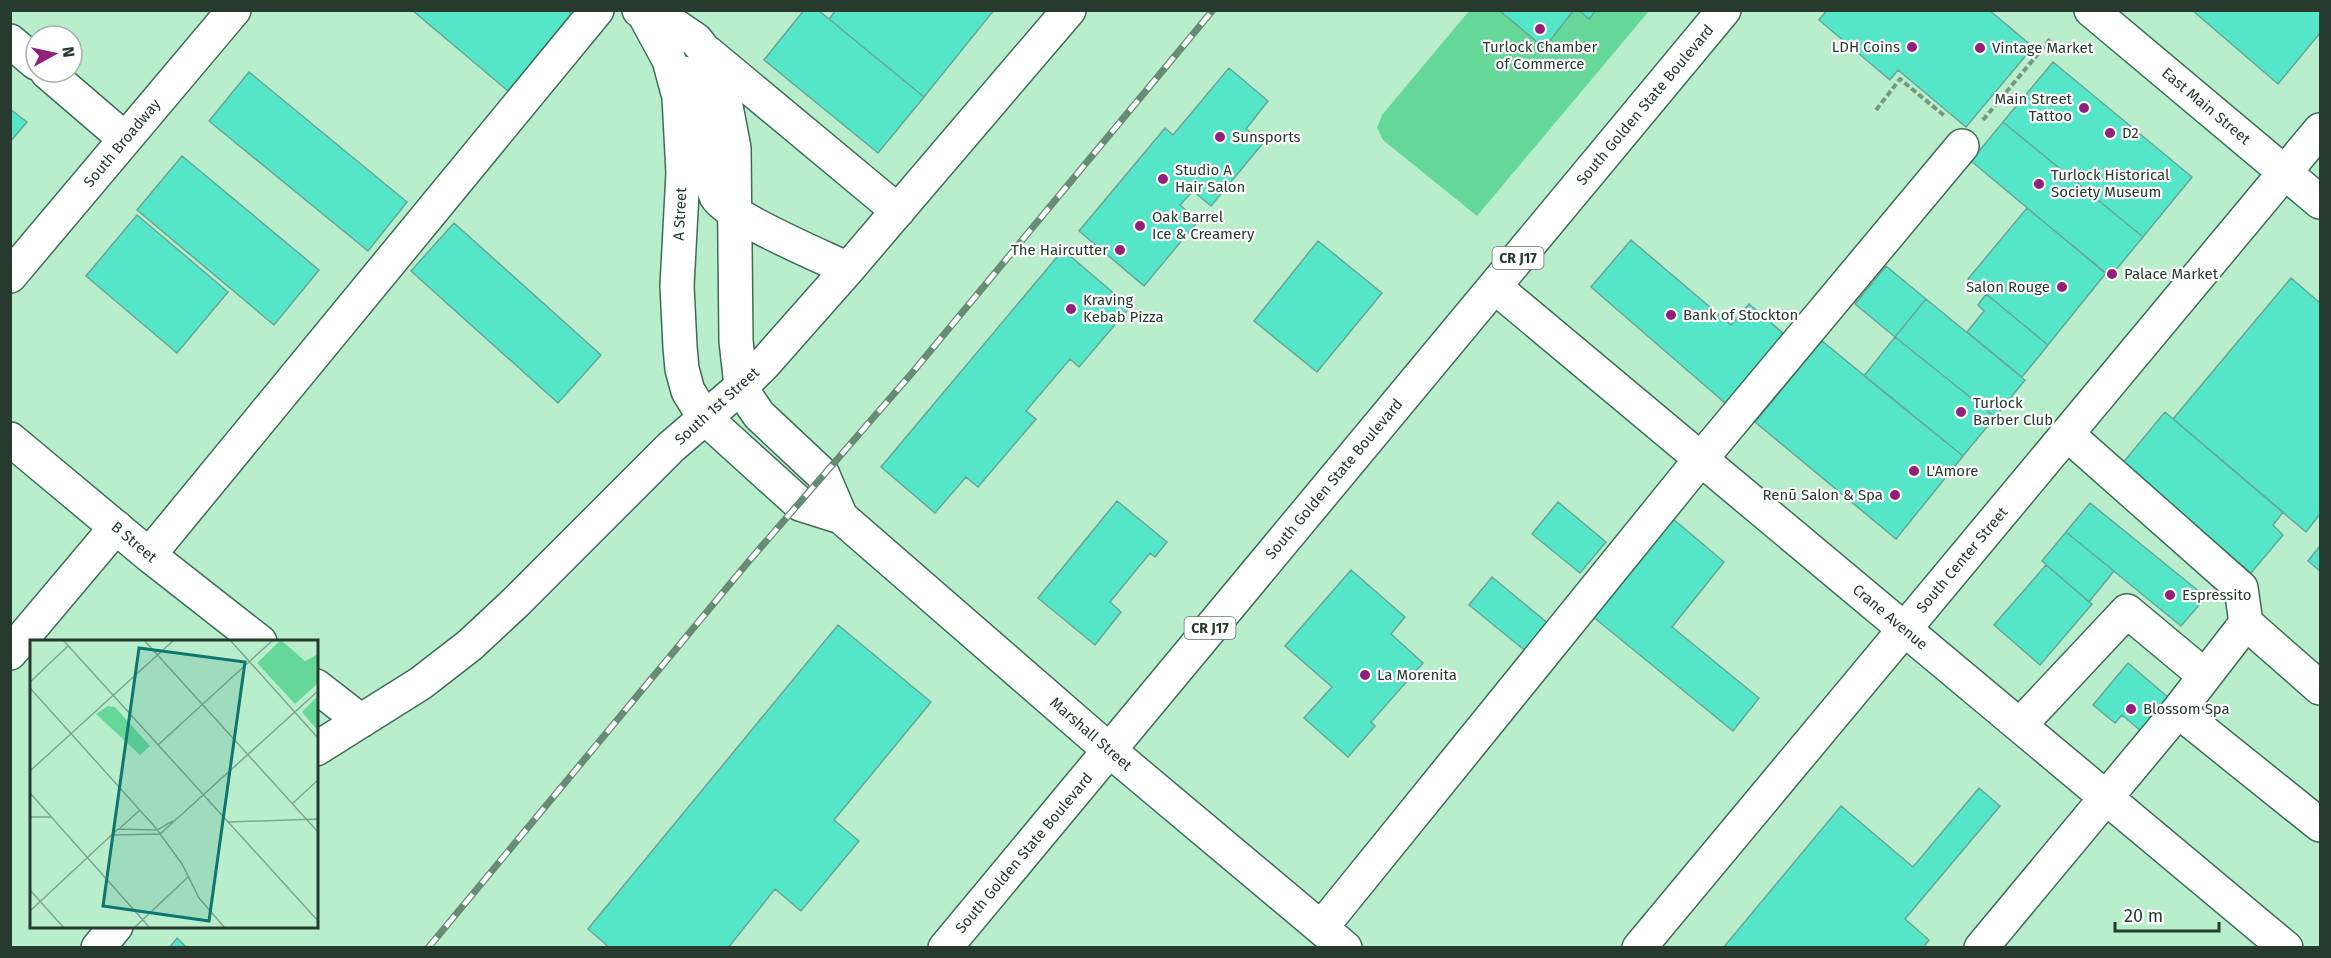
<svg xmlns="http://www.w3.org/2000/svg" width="2331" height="958" viewBox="0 0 2331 958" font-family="'Fira Sans',sans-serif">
<rect width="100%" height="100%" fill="#b9eecd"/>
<path fill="#64d799" d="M1469 11H1649L1477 216 1383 140 1377 128 1382 115Z"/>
<path fill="#55e6ca" stroke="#66a697" stroke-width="1.5" d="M412 10H568L571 14 508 91Z
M804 10H818L924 97 878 153 764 60Z
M836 10H994L924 97 829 19Z
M1499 10H1574L1544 48Z
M1579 10H1596L1589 19Z
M1827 10H1989L2033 47 1966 127 1898 70 1890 80 1819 20Z
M2192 10H2320V33L2278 84Z
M2053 62 2192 177 2143 237 2003 122Z
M1229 68 1268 101 1246 129 1263 143 1211 206 1193 191 1180 205 1198 221 1144 286 1079 231 1165 128 1173 135Z
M249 72 407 202 368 251 209 121Z
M10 109 27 122 10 142Z
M2003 122 2143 237 2110 277 1971 161Z
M182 156 319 270 274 325 137 210Z
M2027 208 2106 273 2048 345 1968 279Z
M137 215 228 292 177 353 86 276Z
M454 223 601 355 558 403 411 271Z
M1631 240 1731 325 1749 304 1791 340 1732 409 1591 287Z
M1318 241 1382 293 1317 372 1254 321Z
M1063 250 1130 307 1079 367 1070 359 1026 411 1036 419 978 487 966 477 935 513 881 467Z
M1886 266 1926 299 1895 337 1855 304Z
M2291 278 2320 303V514L2306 532 2173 419Z
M1986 294 2048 345 2022 377 1967 332 1984 311 1978 305Z
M1926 299 2025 380 1995 417 1895 337Z
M1895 337 1995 417 1963 456 1864 376Z
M1822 341 1963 456 1896 539 1755 422Z
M2165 412 2283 512 2273 525 2283 535 2251 573 2122 464Z
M1117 501 1167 542 1155 557 1150 553 1110 602 1121 612 1095 645 1038 598Z
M1558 502 1606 542 1580 573 1532 534Z
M2090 503 2206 597 2181 626 2066 532Z
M1672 518 1724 562 1672 627 1759 698 1733 731 1592 616Z
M2066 532 2114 571 2089 602 2042 561Z
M2320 546V571L2308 561Z
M2046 565 2092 604 2040 665 1994 625Z
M1351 570 1405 617 1391 634 1423 663 1371 722 1375 726 1348 757 1304 718 1332 687 1285 646Z
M1492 577 1550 625 1528 653 1469 605Z
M838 625 931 702 834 820 859 841 801 911 775 889 728 948H610L588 929Z
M2128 663 2169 698 2141 731 2122 715 2115 723 2093 705Z
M1979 788 2000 806 1905 919 1929 940 1923 948H1723L1841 806 1913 867Z
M177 938 187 948H169Z"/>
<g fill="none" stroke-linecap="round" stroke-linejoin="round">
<g stroke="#3d6e52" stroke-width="36">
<path id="minor" d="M639 10 644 14 669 60 679 97 683 173 677 286 680 347 682 369 688 391 704 417 800 504 841 517 1109 750 1345 948
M2091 10 2320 202
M644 14 671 23 696 40 704 50 723 91 734 148 736 341 740 377 746 396 759 415 823 475 841 517
M10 41 36 63
M708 53 898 211
M47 72 125 139
M683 73C704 97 709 129 711 159 712 171 711 185 716 196 729 218 821 256 848 269
M10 276 234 10
M1495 287 2286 948
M2067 434 2241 588 2246 623
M10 439 149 555 260 642
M149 555 597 10
M10 653 116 527
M316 686 361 721
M2320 688 2246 623 2178 711 2320 825
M2020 725 2127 611 2205 676
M316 749 421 683 470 645 515 603 671 447 742 386 764 364 848 269 1069 10
M1321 928 1700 460 1962 146
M98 948 116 926
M1639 948 2320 130
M1981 948 2178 711"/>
</g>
<g stroke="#3d6e52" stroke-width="36">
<path id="major" d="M945 948 1724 10"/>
</g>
<path stroke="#739982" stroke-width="4" stroke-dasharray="6 3" stroke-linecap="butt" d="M1876 110 1900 79 1946 117
M1983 120 2052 37"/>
<use href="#minor" stroke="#fff" stroke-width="33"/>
<use href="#major" stroke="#fff" stroke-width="33"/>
<g stroke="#688b75" stroke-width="7">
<path id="rail" d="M428 948 749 561 912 373 1213 10"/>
</g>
<use href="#rail" stroke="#fff" stroke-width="4.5" stroke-dasharray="14" stroke-linecap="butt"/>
</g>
<g fill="#931f7d" stroke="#fff" stroke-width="2">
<circle cx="1540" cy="29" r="6"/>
<circle cx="1912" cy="47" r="6"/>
<circle cx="1980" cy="48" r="6"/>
<circle cx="2084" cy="108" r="6"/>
<circle cx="2110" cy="133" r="6"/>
<circle cx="1220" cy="137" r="6"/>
<circle cx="1163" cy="179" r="6"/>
<circle cx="2039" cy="184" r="6"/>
<circle cx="1140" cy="226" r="6"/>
<circle cx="1120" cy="250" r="6"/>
<circle cx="2112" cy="274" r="6"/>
<circle cx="2062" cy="287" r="6"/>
<circle cx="1071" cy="309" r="6"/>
<circle cx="1671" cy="315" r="6"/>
<circle cx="1961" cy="412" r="6"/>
<circle cx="1914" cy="471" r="6"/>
<circle cx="1895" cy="495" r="6"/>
<circle cx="2170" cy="595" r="6"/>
<circle cx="1365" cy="675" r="6"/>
<circle cx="2131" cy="709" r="6"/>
</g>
<g text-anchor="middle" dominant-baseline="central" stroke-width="4.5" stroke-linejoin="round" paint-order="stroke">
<g fill="#fff" stroke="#67766d" stroke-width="1.5">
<rect x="1492.5" y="247" width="51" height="22" rx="4.5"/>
<rect x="1184.5" y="617" width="51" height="22" rx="4.5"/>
</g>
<g font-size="14" font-weight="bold" fill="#263b2e">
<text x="1518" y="258">CR J17</text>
<text x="1210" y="628">CR J17</text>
</g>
<g font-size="15" fill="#263b2e" stroke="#fff" text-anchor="start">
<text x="1540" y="47" text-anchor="middle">Turlock Chamber<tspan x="1540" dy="17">of Commerce</tspan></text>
<text x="1900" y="47" text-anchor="end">LDH Coins</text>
<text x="1992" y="48">Vintage Market</text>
<text x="2072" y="99" text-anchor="end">Main Street<tspan x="2072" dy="17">Tattoo</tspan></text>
<text x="2122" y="133">D2</text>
<text x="1232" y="137">Sunsports</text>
<text x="1175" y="170">Studio A<tspan x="1175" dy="17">Hair Salon</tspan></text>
<text x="2051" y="175">Turlock Historical<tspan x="2051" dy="17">Society Museum</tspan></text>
<text x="1152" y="217">Oak Barrel<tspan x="1152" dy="17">Ice &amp; Creamery</tspan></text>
<text x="1108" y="250" text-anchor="end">The Haircutter</text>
<text x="2124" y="274">Palace Market</text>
<text x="2050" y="287" text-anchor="end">Salon Rouge</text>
<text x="1083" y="300">Kraving<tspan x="1083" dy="17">Kebab Pizza</tspan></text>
<text x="1683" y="315">Bank of Stockton</text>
<text x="1973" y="403">Turlock<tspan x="1973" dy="17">Barber Club</tspan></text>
<text x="1926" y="471">L'Amore</text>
<text x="1883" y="495" text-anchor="end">Renū Salon &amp; Spa</text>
<text x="2182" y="595">Espressito</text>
<text x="1377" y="675">La Morenita</text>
<text x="2143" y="709">Blossom Spa</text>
</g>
<g font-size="15" fill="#263b2e" stroke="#fff">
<text transform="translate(1645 105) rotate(-50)">South Golden State Boulevard</text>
<text transform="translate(2206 106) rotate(40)">East Main Street</text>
<text transform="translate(122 143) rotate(-50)">South Broadway</text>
<text transform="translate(680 214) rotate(-87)">A Street</text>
<text transform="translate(717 406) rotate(-42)">South 1st Street</text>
<text transform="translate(1334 479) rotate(-50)">South Golden State Boulevard</text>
<text transform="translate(134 542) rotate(40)">B Street</text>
<text transform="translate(1962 560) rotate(-50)">South Center Street</text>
<text transform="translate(1890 617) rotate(40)">Crane Avenue</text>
<text transform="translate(1091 734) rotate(41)">Marshall Street</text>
<text transform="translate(1024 853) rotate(-50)">South Golden State Boulevard</text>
</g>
</g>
<g transform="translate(30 640)">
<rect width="288" height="288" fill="#b9eecd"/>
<path d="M251 0 275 21 288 14V43L265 64 227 23ZM288 56V91L272 72ZM78 66 85 67 120 106 110 115 66 74Z" fill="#64d799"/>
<path fill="none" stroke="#7ea68d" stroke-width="1.5" d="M33 0 288 281M114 0 288 192M200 0 288 98M0 42 38 6M0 48 125 187 152 224 169 258 195 288M128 105 243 0M0 131 144 0M0 153 120 288M262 164 288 140M0 177H21M198 182 288 179M90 188 110 170M127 190 143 181M84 195 130 194 288 51M0 250 34 288M0 271 88 189 127 190M104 288 158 237"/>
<path fill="#0f766e" fill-opacity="0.15" stroke="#0f766e" stroke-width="3" d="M109 8 215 22 179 281 73 266Z"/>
<rect width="288" height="288" fill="none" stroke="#263b2e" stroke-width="3"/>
</g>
<rect width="2331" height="958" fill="none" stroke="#263b2e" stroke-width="24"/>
<g transform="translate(54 54) rotate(82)"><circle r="28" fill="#ffffff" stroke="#a8b1ab" stroke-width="1.5"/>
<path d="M0-4.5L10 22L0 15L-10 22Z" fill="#931f7d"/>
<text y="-9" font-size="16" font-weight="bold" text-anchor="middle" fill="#263b2e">N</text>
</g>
<path d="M2115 922v9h104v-9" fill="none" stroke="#263b2e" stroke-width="3"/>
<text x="2124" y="922" font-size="18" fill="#263b2e" stroke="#ffffff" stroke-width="4.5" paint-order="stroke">20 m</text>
</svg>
